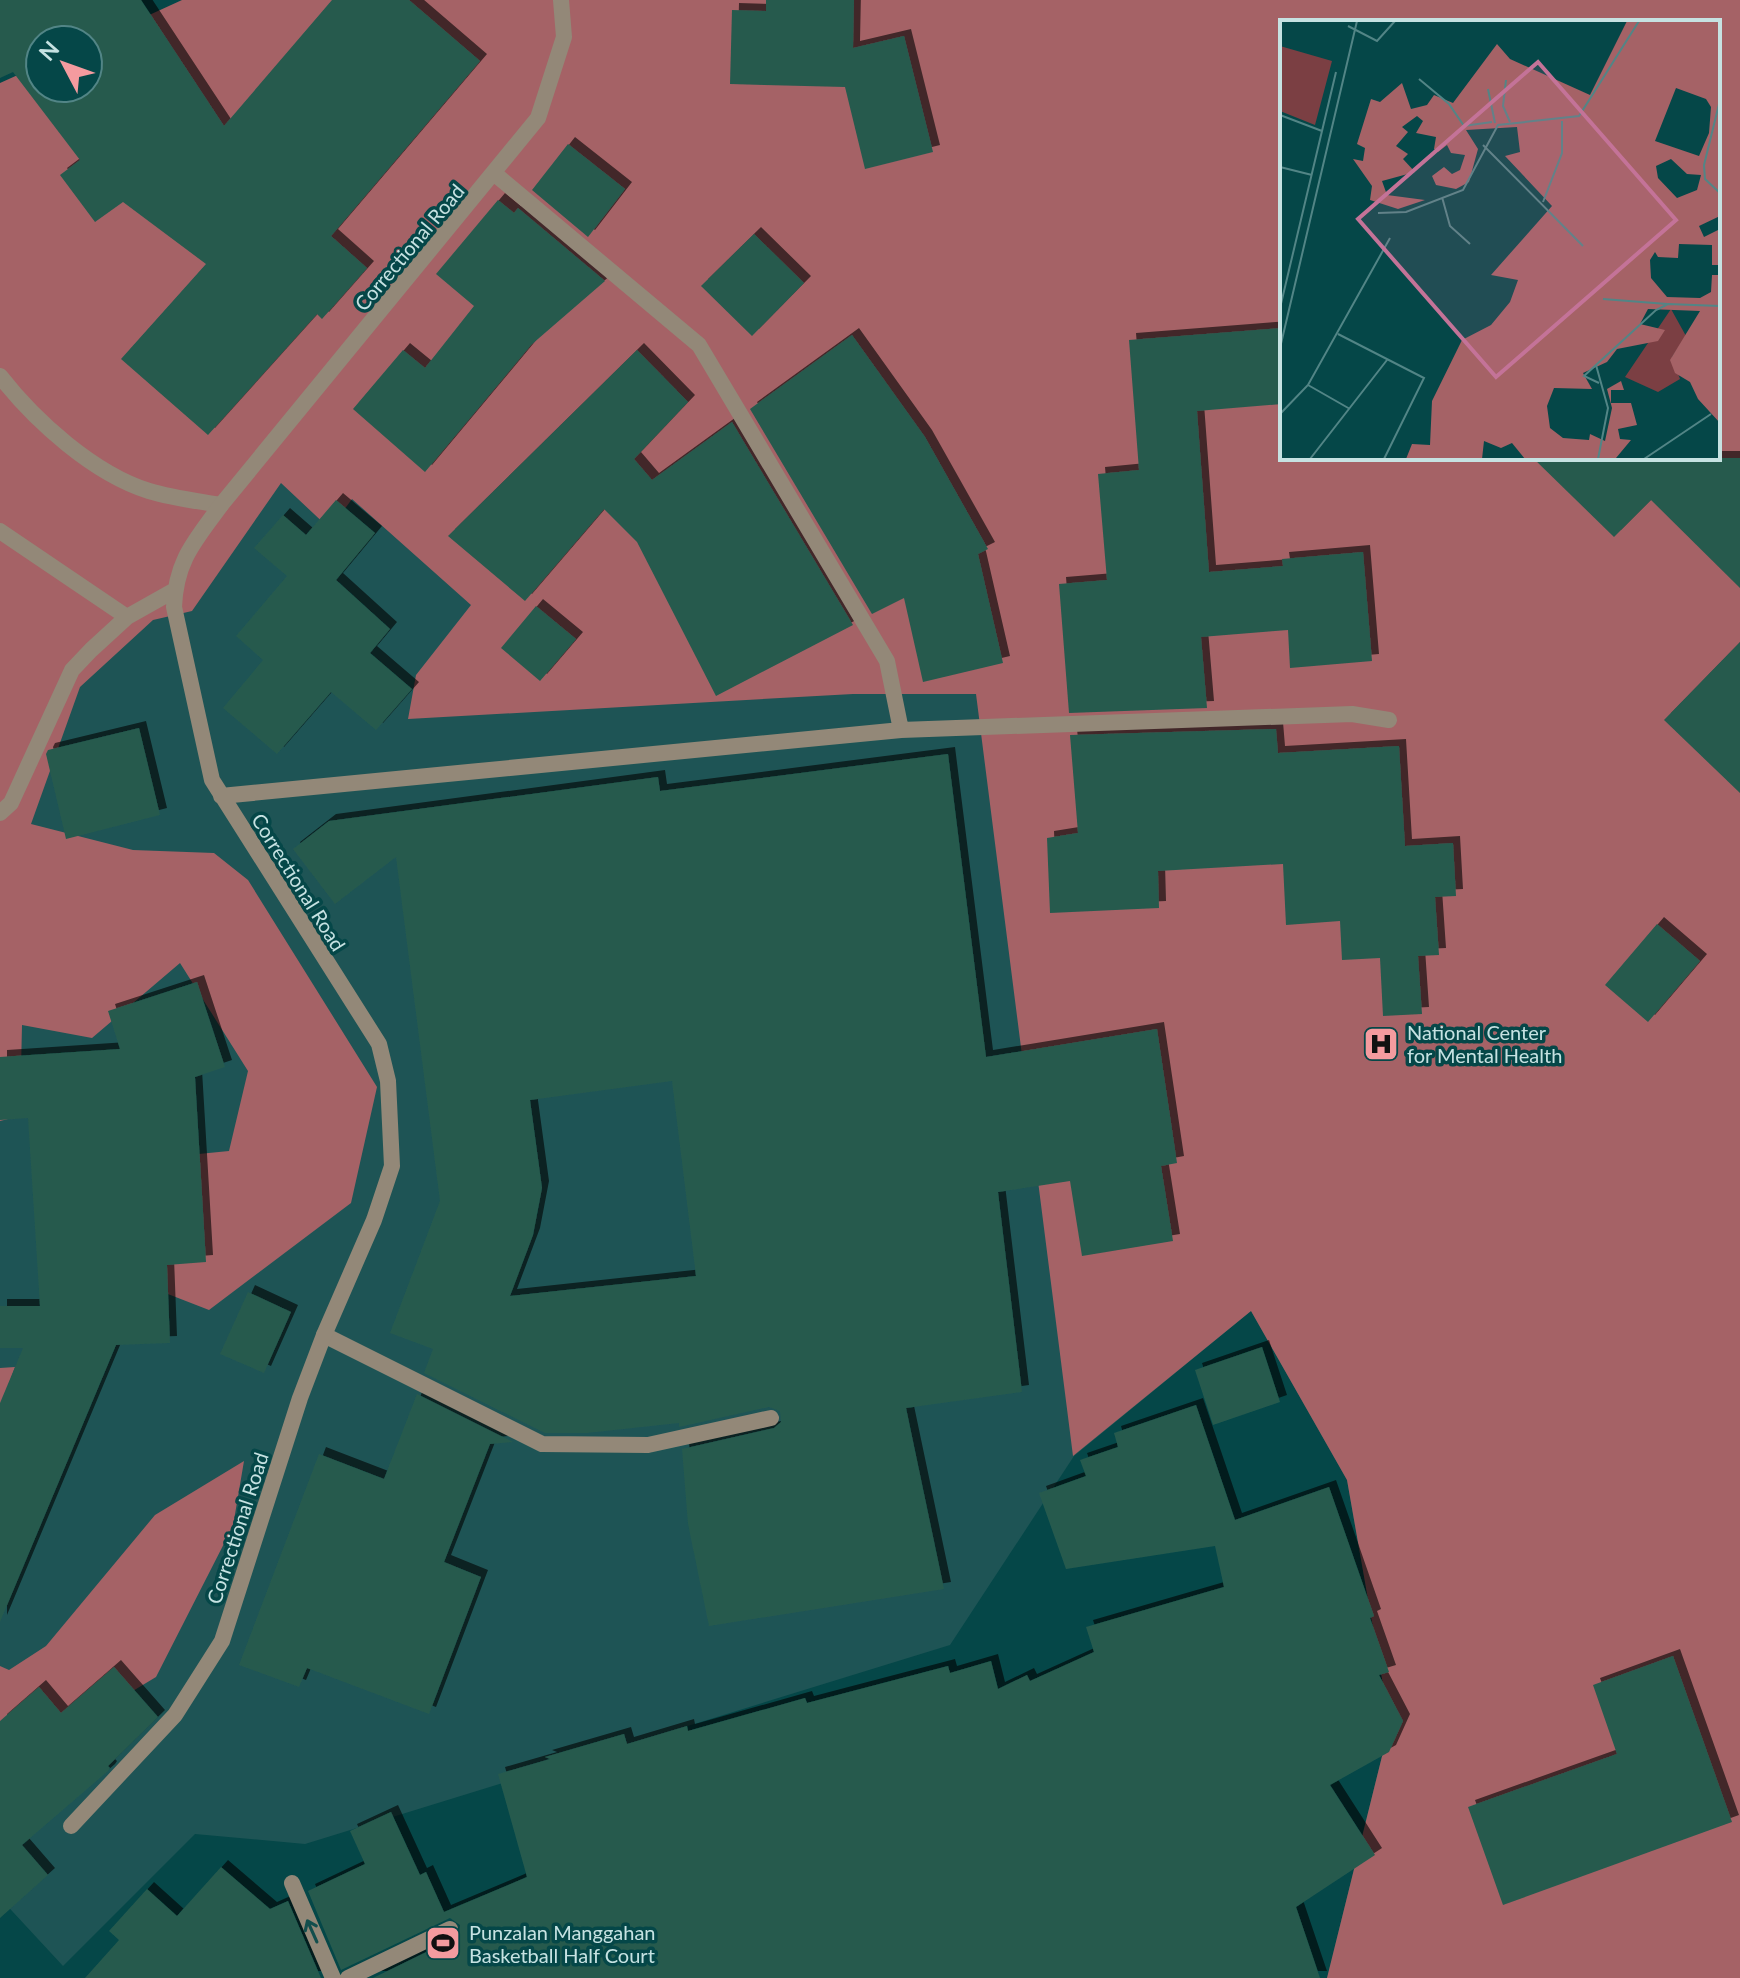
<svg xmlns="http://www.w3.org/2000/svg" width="1740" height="1978" viewBox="0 0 1740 1978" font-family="Lato,sans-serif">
<defs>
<filter id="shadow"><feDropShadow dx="7" dy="-7" stdDeviation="0" flood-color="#0009"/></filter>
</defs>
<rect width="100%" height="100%" fill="#054748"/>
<path fill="#1e5455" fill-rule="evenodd" d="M1740 0V1978H1327L1390 1724 1347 1480 1251 1311 1074 1456 950 1645 305 1844 195 1834 63 1966 0 1898V100L40 88H88V56ZM1282 22H1718V458H1282Z"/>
<path fill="#a56266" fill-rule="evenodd" d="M182 0H1740V1978H1327L1390 1724 1347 1480 1251 1311 1073 1456 976 694H853L408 719 416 675 471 605 352 499 330 529 281 483 192 611 153 620 80 687 31 824 133 850 214 853 248 880 377 1087 351 1203 209 1310 137 1282 148 1159 229 1151 248 1071 180 963 92 1038 22 1025 20 1116 0 1121V83L40 65V88H88V43ZM1282 22H1718V458H1282Z
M15 1367 0 1408V1368Z
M244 1461 233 1526 156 1677 0 1771V1666L9 1670 46 1646 155 1515Z"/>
<path fill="#265a4e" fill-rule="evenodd" filter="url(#shadow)" d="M0 0H141L224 126 332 0H409L480 61 331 236 367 268 322 319 317 314 208 435 121 359 206 264 123 202 95 222 60 175 80 160 13 72 0 78ZM40 40H88V88H40Z
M766 0H854L853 48 904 36 933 152 865 169 845 87 730 84 732 10 766 11Z
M568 144 625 189 588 237 532 190Z
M498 200 514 213 518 208 605 281 531 345 425 472 353 409 403 350 425 368 474 306 436 274Z
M754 234 804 283 752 336 701 286Z
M1282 328V404L1197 411 1209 572 1283 566 1282 559 1363 552 1372 661 1290 668 1288 630 1201 637 1207 708 1069 713 1059 584 1107 580 1098 474 1139 470 1129 340Z
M852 335 925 437 988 549 978 554 1003 663 923 682 904 598 872 614 750 409Z
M637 350 688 402 634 459 652 480 732 422 853 625 716 696 637 542 604 509 525 601 448 536Z
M1533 458H1740V588L1651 500 1614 537Z
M336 500 375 533 336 580 390 629 370 653 412 689 376 730 331 692 277 754 223 708 263 660 236 636 287 576 254 548 283 515 306 535Z
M536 606 576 639 540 681 501 648Z
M1740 642V793L1664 720Z
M139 728 160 815 66 839 46 754 48 750Z
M1276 729 1278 753 1399 746 1405 846 1453 843 1456 896 1435 897 1439 955 1418 956 1422 1014 1383 1016 1380 958 1342 960 1340 921 1286 925 1283 864 1158 871 1159 908 1050 913 1047 838 1078 833 1070 735Z
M948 754 986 1057 1157 1029 1177 1163 1161 1166 1173 1241 1082 1256 1070 1181 998 1192 1022 1392 906 1408 944 1589 709 1626 688 1524 682 1449 774 1428 781 1422 780 1411 769 1407 679 1427V1423L587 1433H545L424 1373 433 1349 390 1333 440 1201 396 857 335 904 293 849 329 821 658 777 660 791ZM672 1081 696 1276 510 1296 533 1235 542 1188 530 1100Z
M1657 924 1700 961 1648 1022 1605 985Z
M197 982 225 1067 195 1077 206 1262 167 1265 170 1343 116 1345 0 1622V1403L23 1348H0V1306H40L28 1118 0 1120V1057L120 1049 108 1011Z
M248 1292 291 1312 264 1373 220 1354Z
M1262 1347 1280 1402 1213 1425 1195 1370Z
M417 1394 513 1442 490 1444 444 1562 481 1577 429 1714 307 1668 299 1687 239 1665 319 1454 384 1479Z
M1196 1405 1235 1520 1329 1487 1374 1616 1370 1618 1389 1672 1379 1675 1403 1721 1389 1752 1330 1785 1375 1855 1296 1907 1320 1978H373L455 1938 459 1934 460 1925 450 1918 341 1970 308 1891 365 1864 350 1831 391 1812 420 1875 426 1872 444 1912 527 1877 498 1774 550 1759 545 1757 624 1734 627 1744 687 1726 688 1731 805 1698 807 1703 948 1666 950 1673 991 1661 998 1689 1027 1675 1030 1681 1094 1652 1086 1627 1224 1587 1215 1546 1066 1569 1039 1493 1086 1476 1080 1460 1118 1447 1114 1433Z
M1673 1656 1732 1822 1503 1905 1468 1807 1617 1754 1593 1685Z
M114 1667 158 1717 108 1766 110 1768 108 1771 22 1845 48 1875 0 1918V1721L39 1687 61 1713Z
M221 1867 270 1909 288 1901 321 1978H85L119 1940 109 1931 147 1889 177 1916Z"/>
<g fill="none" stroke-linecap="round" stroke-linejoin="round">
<path stroke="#938878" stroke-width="16" d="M0 376C35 421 94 474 149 491 172 498 198 501 221 505
M324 1335 542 1444 648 1445 771 1418"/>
<path stroke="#938878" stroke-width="16" d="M495 174 699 345 887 661 901 730
M0 531 127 617 175 590
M221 796 901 730 1352 714 1389 720
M0 813 11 803 72 670 91 650 127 617
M71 1826 175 1715 222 1641 300 1398 324 1335 374 1220 392 1166 388 1081 379 1044 212 780 174 607C176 560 195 541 221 505L538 118 564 37 561 0
M292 1883 333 1978
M348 1978 450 1929"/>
</g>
<defs><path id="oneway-shaft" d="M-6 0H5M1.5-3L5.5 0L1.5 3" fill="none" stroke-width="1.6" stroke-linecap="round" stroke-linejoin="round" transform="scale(2)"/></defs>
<use stroke="#134e4d" href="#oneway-shaft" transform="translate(312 1931) rotate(-114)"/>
<defs>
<g id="hospital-square" transform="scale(1.8)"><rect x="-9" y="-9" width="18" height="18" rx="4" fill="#f49b9f" stroke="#054748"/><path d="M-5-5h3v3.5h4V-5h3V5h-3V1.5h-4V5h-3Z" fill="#111"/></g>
<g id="stadium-square" transform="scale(1.8)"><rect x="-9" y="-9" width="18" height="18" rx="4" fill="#f49b9f" stroke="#054748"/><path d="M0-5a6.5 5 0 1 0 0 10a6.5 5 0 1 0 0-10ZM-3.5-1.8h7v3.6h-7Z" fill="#111"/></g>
</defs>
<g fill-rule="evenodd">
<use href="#hospital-square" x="1381" y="1044"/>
<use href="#stadium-square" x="443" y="1943"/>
</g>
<g text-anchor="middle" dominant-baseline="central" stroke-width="7" stroke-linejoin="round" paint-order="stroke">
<g font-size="20" fill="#c6e2e2" stroke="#054748">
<text transform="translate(409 247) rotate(-50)">Correctional Road</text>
<text transform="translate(299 882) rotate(58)">Correctional Road</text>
<text transform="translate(237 1528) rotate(-72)">Correctional Road</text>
</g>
<g font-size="20" fill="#c6e2e2" stroke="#054748" text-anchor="start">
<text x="1407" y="1032">National Center<tspan x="1407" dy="23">for Mental Health</tspan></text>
<text x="469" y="1932">Punzalan Manggahan<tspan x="469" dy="23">Basketball Half Court</tspan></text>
</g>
</g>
<g transform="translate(1280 20)">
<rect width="440" height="440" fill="#054748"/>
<path d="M0 26 52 41 35 105 0 91ZM391 289 406 316 392 337 400 359 378 372 345 357Z" fill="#7b3f43"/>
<path d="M347 1H440V196L419 206 424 217 440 209V245H432V225L399 224 398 238 378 237 375 232 370 240 371 258 387 277 420 278 431 272 432 255H440V403L418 379 410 362 395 353 390 340 420 291 368 289 360 304 385 310 378 321 337 329 327 342 303 353 312 369 274 368 267 386 270 408 283 418 309 420 310 414 325 421 332 388 327 369 341 361 344 370H331V383H351L357 405 338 409 340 419 351 420 336 438 245 439 232 423 221 428 204 421 202 439H126L132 424 150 425 152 381 182 320 211 305 230 282 238 260 211 255 272 186 225 136 240 132 237 107 186 110 198 129 189 162 176 169 156 165 152 156 164 147 172 154 180 150 185 135 171 133 167 125 158 132 154 129 156 117 136 113 143 101 137 96 122 107 128 112 116 126 128 134 123 139 135 152 102 161 107 175 145 180 118 189 90 180 92 166 73 139 83 141 85 128 77 124 91 79 100 82 122 63 131 89 147 85 154 75 173 83 217 24 230 39 310 75ZM396 68 426 79 431 87 429 113 419 136 375 121ZM391 139 407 154 421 155 417 170 397 178 378 158 376 146Z" fill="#a56266" fill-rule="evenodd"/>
<path fill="none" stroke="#528586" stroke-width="2" d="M68 6 97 21 115 1M139 59 169 84 184 106 212 102M226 60 223 86 230 102M208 69 215 103M440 80 424 145 425 159 440 173M0 95 42 111M203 125 303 226M0 147 32 155M162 177 170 206 190 224M263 182 282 133V101M98 193 126 192 183 170 218 105 299 96 359 1M323 279 387 284M0 288 56 52M58 314 144 358 104 439M0 328 77 1M316 345 328 388 318 439M319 363 304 356 376 290 388 284 440 286M28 365 70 389M0 394 28 365 110 218M30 439 107 340M364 439 431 394"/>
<path fill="#c47398" fill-opacity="0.15" stroke="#c47398" stroke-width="4" d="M258 42 396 200 216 357 78 199Z"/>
<rect width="440" height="440" fill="none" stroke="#c6e2e2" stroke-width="4"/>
</g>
<g transform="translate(64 64) rotate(311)"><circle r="38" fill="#054748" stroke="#528586" stroke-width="2"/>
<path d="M0-6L14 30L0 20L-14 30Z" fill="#f49b9f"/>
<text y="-12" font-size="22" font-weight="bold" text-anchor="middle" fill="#c6e2e2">N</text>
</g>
</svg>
